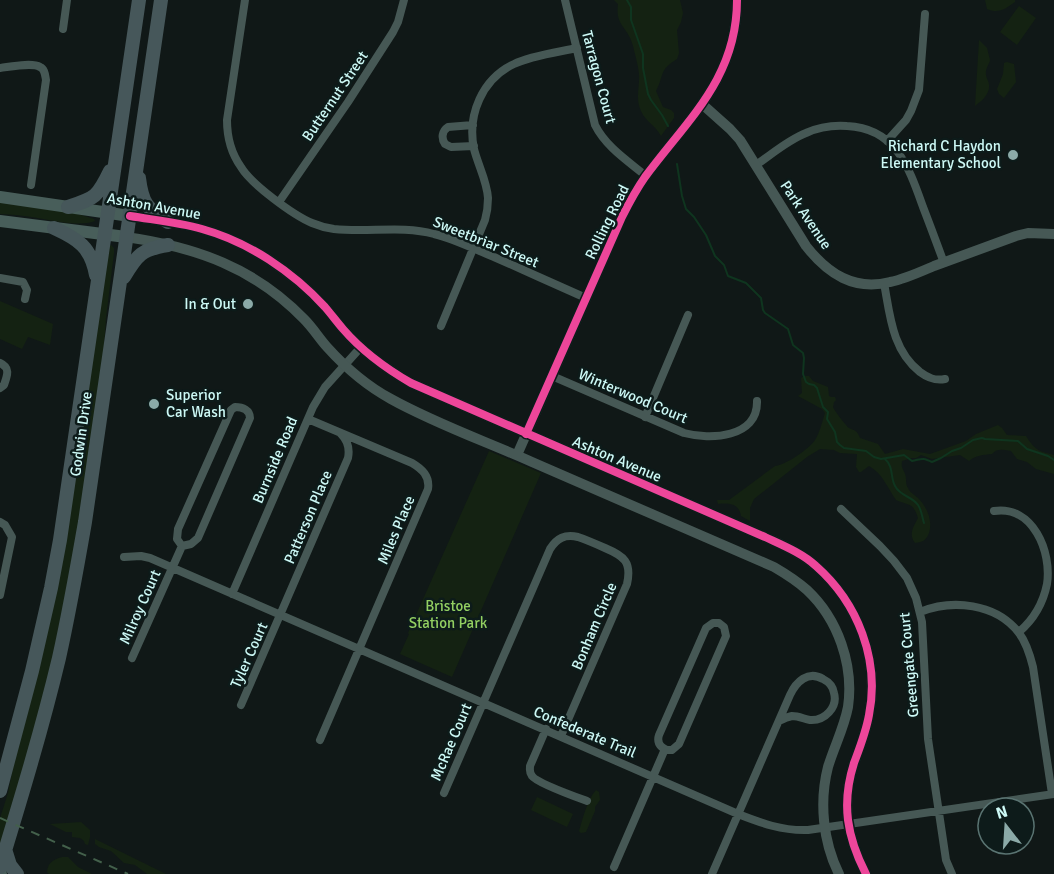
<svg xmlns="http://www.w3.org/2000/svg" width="1054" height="874" viewBox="0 0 1054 874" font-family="Signika,sans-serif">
<rect width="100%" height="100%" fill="#101817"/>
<path fill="#142212" d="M614 0H680L683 13 681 22 677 30 679 53 677 59C658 71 665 74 656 91L663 107 671 110 674 113V118L661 136C656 126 645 121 641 111 635 98 640 86 639 74 638 64 635 55 633 46 628 26 615 27 618 4Z
M985 0H1015V2C1005 9 999 14 987 9Z
M1019 6 1036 18 1017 45 1000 32Z
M979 40 987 48 990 60C989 65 985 69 986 75 986 78 989 81 989 85 990 94 982 101 975 106Z
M1007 62 1014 64 1016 82 1004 98 999 94 997 89 1003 74 1004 63Z
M0 202 75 213 94 219 95 221C76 228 44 218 24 216 16 215 8 214 0 214Z
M111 245 114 248V253L106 318 104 347 80 521 47 687 0 854V818L8 793 16 752 107 248Z
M0 301 53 324 50 345 28 337 22 349 0 339Z
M804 376H809L813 381 828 387 829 396 831 397H835L836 400 834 402 833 407C834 410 846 426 849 428 855 431 857 430 860 438L878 444 885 454 903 449 930 454 966 441 976 434 998 425 1002 428 1007 435 1026 436C1035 450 1038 451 1054 455V474L1036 469 1027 462 1017 459 1011 451C1004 450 997 448 992 454 983 455 976 455 969 461L960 455 932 459 921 455 916 458H912L902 461C901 469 903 468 905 474 907 479 905 484 908 488 910 493 915 495 918 498 927 507 933 521 929 533 926 541 922 542 915 543 908 534 914 526 918 518 913 502 909 506 896 500 887 487 883 474 869 466L861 472H859L856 467 857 454 840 453 834 450 820 449 807 457 754 499 750 508V521L741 516C739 503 728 503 718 504L717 500H729L775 466C786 465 809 449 815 440 820 432 822 422 825 413L822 409 798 396 802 393 801 378Z
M489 451 541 473 452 677 400 654 409 634 408 633Z
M596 790 599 792 600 800 595 807V811L586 832 581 833 579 831C583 818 587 800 596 790Z
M537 797 573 814 567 827 531 810Z
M81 822 90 830V837L88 845 85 844 84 841 80 838 72 837V832H66L50 824Z
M95 839 166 874H147L135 865 124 863 111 851 99 847 95 844Z
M62 857H68L78 867 92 874H49L47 872C48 862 53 860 62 857Z"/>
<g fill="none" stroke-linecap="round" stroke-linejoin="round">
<path stroke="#0f351f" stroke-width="2" d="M627 0 631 7V20L643 54V68L648 94 651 100 662 115 668 126
M677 164 682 196 686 209 694 217 706 235 715 256 724 265 728 276 746 283 761 298 763 310 765 313 788 329 793 345 803 353 804 358 803 374 806 382 809 384 814 385 817 388 823 407 828 412 827 419 835 432 837 442 840 445 844 448 866 451 874 457 881 459 904 455 912 461C922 459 922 457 932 462L941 458 952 451 961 448 973 440 982 438 985 439 1018 441 1027 449 1048 456 1054 460
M885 459C894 467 890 477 895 486 901 497 912 496 918 505 922 511 922 517 924 523"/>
<path stroke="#465855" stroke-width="8" d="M245 0 227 120C227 137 231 153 241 167 251 184 293 215 312 223 319 226 327 228 334 229 368 233 401 225 434 234 455 239 474 249 494 257 525 271 555 284 586 298
M565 0 595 125C606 147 628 161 646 176
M63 29 67 0
M0 68C9 67 32 62 40 67 45 69 45 75 46 80L31 185
M473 125 448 127C442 131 441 138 445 144L451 147 474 146
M887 141 906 120 911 111 919 90 925 14
M756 165C772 154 788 140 806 133 819 127 833 125 847 126 896 128 909 168 923 207 930 225 937 244 944 263
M279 202 348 102 393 32 398 22 404 0
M0 278 23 282 27 290 25 299
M884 283C890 315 892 350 920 372 928 378 935 381 945 379
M441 326 485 220C487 213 488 205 488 198 487 181 478 165 474 149 467 115 482 79 514 64 530 56 559 52 577 48
M0 363C11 368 7 376 4 385L0 388
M552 376 684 433C710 440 758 438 757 401
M645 417 688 315
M308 419 412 463C422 469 430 476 428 489L320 740
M841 509 880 546 894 561 907 578 916 598 922 622 928 739 946 860 952 874
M994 511C1033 505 1052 552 1047 584 1043 604 1033 620 1019 632
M0 522 5 525 12 537 0 595
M124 557 141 556 150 558 738 814C761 823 782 831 808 830L1054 794
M232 594 313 407 325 387 361 347
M920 612C952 599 996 603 1019 633 1026 642 1030 655 1033 667L1052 794
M713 623H719L724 627 726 636 679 744 672 750C663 751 656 744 659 735L706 628Z
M132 658 182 546 177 539 178 529 231 410 235 407C243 407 250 410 250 418L198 538 191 544 182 546
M241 705 348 458C350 448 348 441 341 434
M546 729 530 766C530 771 529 772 532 776 537 783 576 797 587 801
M444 793 550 549C557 538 565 534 578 537 587 540 596 544 605 548 624 556 632 562 627 584L561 736
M614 867 665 749
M712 874 790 695C796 682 808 670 823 679 829 682 833 686 834 693 838 707 825 721 810 720 804 719 799 716 792 716 787 717 783 719 779 721"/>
<path stroke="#465855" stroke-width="10" d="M702 104 730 129 740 140 806 246C828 274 854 291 890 282 905 279 920 272 934 266 962 256 989 246 1016 236L1028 233 1054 234
M130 216C154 220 178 222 202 229 249 242 293 272 325 307 331 314 337 322 343 329 362 351 385 368 411 383L765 537C782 545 802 553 816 566 858 603 880 660 869 715 866 732 860 747 854 763 841 804 847 837 866 874
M126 237C196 247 255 268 304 319 313 328 319 338 327 347 345 367 367 386 391 399 436 424 485 441 532 462 613 497 693 532 774 567 786 574 797 581 807 590 838 619 854 665 848 707 844 728 834 747 828 767 819 802 823 842 839 874
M517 455 622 217C629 203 636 190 645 177 688 119 737 78 737 0"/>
<path stroke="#485e5a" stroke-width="12" d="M0 197 130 216
M0 221 126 237
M0 874H1"/>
<path stroke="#46575a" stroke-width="14" d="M139 178C142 203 147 209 168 222
M68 207C95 198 97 198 110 171
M54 228C78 239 91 247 96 275
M124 277C137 255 142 249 168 245
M0 791 32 671 51 588 60 540 139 0
M5 849 10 865 17 874
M0 867C21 798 42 729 59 658 69 613 77 568 85 522L161 0"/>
<path stroke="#43604b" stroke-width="2" stroke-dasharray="9 8" stroke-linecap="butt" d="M0 818 128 874"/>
<g stroke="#0d1b1a" stroke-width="11">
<path id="cycleway" d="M130 216C154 220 178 222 202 229 249 242 293 272 325 307 331 314 337 322 343 329 362 351 385 368 411 383L765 537C782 545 802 553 816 566 858 603 880 660 869 715 866 732 860 747 854 763 841 804 847 837 866 874
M526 434 622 217C629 203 636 190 645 177 688 119 737 78 737 0"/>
</g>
<use href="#cycleway" stroke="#ed469a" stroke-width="8"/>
</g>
<g fill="#8baaa8" stroke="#0d1b1a" stroke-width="2">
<circle cx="1013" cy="155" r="6"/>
<circle cx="248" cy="304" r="6"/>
<circle cx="154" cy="404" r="6"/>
</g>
<g text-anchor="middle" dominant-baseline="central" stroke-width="5" stroke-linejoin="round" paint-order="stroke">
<g font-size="15" fill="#cdf9f6" stroke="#0d1b1a">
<text transform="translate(599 77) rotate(75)">Tarragon Court</text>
<text transform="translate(335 96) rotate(-56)">Butternut Street</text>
<text transform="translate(154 206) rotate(10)">Ashton Avenue</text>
<text transform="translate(806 215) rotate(56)">Park Avenue</text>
<text transform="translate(607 222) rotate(-64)">Rolling Road</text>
<text transform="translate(486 242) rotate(22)">Sweetbriar Street</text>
<text transform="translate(633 396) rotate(23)">Winterwood Court</text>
<text transform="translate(81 434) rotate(-82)">Godwin Drive</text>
<text transform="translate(617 459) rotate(23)">Ashton Avenue</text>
<text transform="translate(275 460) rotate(-67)">Burnside Road</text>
<text transform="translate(308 517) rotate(-67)">Patterson Place</text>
<text transform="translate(396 530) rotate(-67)">Miles Place</text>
<text transform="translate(140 607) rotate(-66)">Milroy Court</text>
<text transform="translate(594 626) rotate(-67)">Bonham Circle</text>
<text transform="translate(249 655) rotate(-66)">Tyler Court</text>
<text transform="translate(909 665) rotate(-95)">Greengate Court</text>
<text transform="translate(585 732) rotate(23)">Confederate Trail</text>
<text transform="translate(451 742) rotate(-67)">McRae Court</text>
</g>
<g font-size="15" fill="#cdf9f6" stroke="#0d1b1a" text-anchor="end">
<text x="1001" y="146">Richard C Haydon<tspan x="1001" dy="17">Elementary School</tspan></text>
<text x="236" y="304">In &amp; Out</text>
<text x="166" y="395" text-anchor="start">Superior<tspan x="166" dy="17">Car Wash</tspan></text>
</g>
<g font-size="15" fill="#93d062" stroke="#0d1b1a">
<text x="448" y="606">Bristoe<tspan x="448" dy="17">Station Park</tspan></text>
</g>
</g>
<g transform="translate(1006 826) rotate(343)"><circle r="28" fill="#0d1b1a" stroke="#5a7472" stroke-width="1.5"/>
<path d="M0-4.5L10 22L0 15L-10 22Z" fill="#8baaa8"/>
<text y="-9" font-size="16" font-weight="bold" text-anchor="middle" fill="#cdf9f6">N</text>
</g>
</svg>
